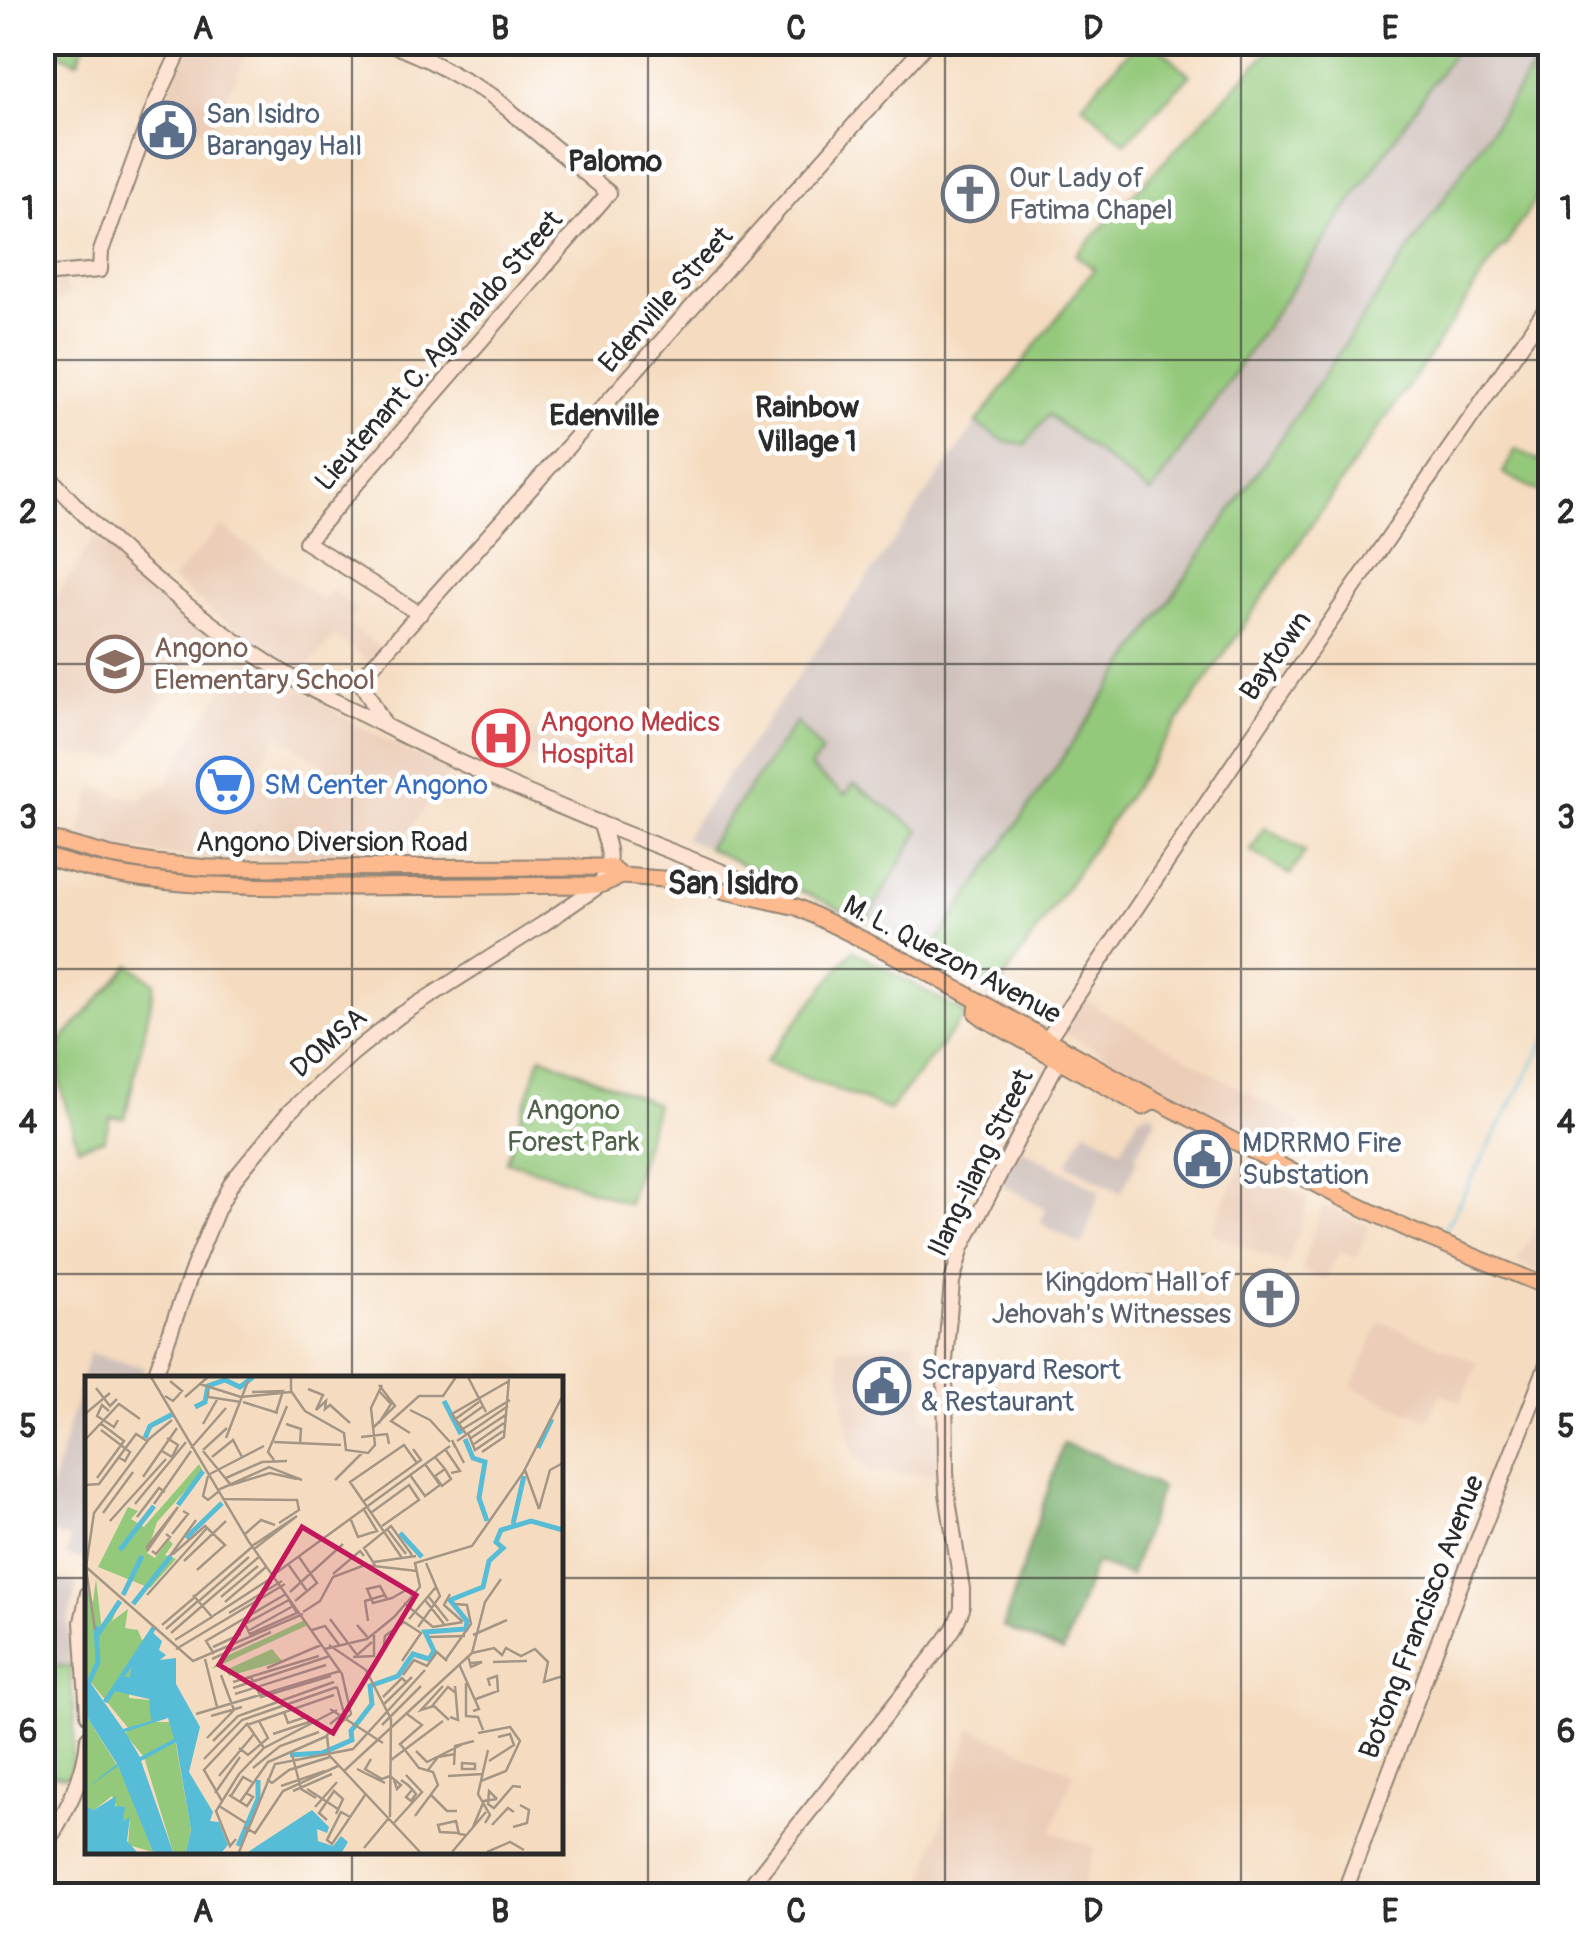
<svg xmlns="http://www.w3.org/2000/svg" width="1593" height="1938" viewBox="0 0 1593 1938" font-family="Pangolin,sans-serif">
<rect width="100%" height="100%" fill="#fff"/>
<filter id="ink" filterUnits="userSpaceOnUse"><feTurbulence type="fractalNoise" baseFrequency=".01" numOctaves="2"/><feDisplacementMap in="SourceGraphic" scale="20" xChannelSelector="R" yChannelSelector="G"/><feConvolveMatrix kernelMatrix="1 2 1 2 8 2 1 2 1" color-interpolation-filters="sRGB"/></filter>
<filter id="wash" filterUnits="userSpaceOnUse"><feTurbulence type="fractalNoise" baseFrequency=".0048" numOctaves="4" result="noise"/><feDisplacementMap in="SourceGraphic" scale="40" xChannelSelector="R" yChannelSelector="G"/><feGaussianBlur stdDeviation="2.25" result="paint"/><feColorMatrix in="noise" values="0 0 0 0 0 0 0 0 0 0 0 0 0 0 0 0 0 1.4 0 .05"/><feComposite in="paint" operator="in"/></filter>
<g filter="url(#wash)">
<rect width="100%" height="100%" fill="#f5dcc0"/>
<path fill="#ebcdb8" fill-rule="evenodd" d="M191 43H252L209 133 159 112Z
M61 280 70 293 45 311 43 308 42 281Z
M221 526 323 601 332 591 357 611 348 623 380 648 368 661 335 637 299 676 237 630 172 580Z
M95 536 209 632 121 758 43 754 42 621Z
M245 657 308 693 356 725 403 749 452 770 391 856 227 859 187 858 107 847 77 840 94 786 138 800 167 784 193 734ZM278 735 328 767 311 794 302 789 300 792 259 774 257 769Z
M534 730 585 752 574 777 524 755Z
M1083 999 1301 1123 1286 1153 1060 1031Z
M1241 1165 1309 1199 1287 1265 1210 1232Z
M1323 1205 1370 1226 1355 1258 1339 1251 1325 1281 1301 1270Z
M1544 1212 1550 1215V1276L1517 1262Z
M1381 1321 1478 1363 1461 1401 1440 1393 1428 1420 1352 1387Z
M914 1340 916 1353 918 1354 926 1419H940L941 1474 870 1473 854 1454 848 1430 837 1350Z
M970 1728 1074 1772 1052 1832 1095 1848 1079 1895H1023L1011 1891 1008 1895H920Z"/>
<path fill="#cfc0ba" d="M1460 43H1550L928 955 866 921 920 830 854 785 845 795 810 768 796 723 707 848 684 838 976 424 1006 441 1047 415 1152 494Z
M1147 1111 1157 1117 1135 1156 1138 1159 1121 1193 1067 1163 1086 1129 1121 1149 1140 1115 1144 1116Z
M1018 1147 1100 1191 1082 1246 1040 1223 1046 1209 999 1183Z
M89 1353 144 1367 140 1378H88V1552L85 1560 66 1556 70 1538 43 1532 42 1511 48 1499Z
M43 1575 77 1584 68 1622 70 1667 43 1664Z"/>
<path fill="#94c97b" stroke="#607a53" stroke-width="2.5" d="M43 42H85V43L77 62 43 46Z
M1137 42 1155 43 1190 75 1125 143 1082 104Z
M1277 42 1460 43 1151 494 1048 415 1025 445 1006 442 976 424 1094 269 1076 255Z
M1550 43V176L1505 247 1501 248 1430 355 1342 480 994 994 928 955Z
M1516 449 1550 467V480L1543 494 1503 473Z
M796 722 822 752 810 768 845 795 854 784 920 830 866 921 707 848Z
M1265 827 1305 852 1290 875 1251 851Z
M853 950 966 1014 889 1110 765 1062Z
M130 965 155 983 125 1118 110 1117 104 1139 78 1147C69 1114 50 1071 64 1038Z
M541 1056 656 1104 628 1204 547 1173 506 1161Z
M43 1664 70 1667C73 1705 79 1740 68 1777L43 1774Z"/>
<path fill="#77ad6b" stroke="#516c4b" stroke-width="2.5" d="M1063 1444 1097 1455 1161 1488 1130 1576 1095 1563 1063 1652 1003 1627Z"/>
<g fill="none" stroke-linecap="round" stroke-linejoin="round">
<path stroke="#57bcd5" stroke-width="2.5" d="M1444 1231 1550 1032"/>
</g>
</g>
<g filter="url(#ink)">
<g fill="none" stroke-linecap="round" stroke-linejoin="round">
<g stroke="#908476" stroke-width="18">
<path id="secondary" d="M387 42 428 60 491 95 609 193 306 542 420 614
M42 275 100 270 101 251 155 104 184 42
M42 468C110 549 213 632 304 685 330 700 359 712 385 726 454 762 527 793 599 823 663 849 727 871 788 902
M360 680 385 726
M298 681 360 680 928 42
M1047 1040 1275 702 1550 303
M154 1378 193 1268 217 1210 232 1182 290 1111 353 1053 399 1016 543 924 600 885C614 859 609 849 600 823
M88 1593 82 1622 88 1715
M42 1852C63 1816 85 1780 88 1738
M742 1896 945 1641 954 1628 962 1609V1589L947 1493 946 1470 945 1361 952 1282 962 1247 1058 1061
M1343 1896 1449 1614 1550 1357"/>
</g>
<g stroke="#908476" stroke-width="19">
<path id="primary" d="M42 837 111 856 154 863 209 868 610 867 622 876
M42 855C142 890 250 887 354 887 436 886 518 885 600 885L622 876 676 880 797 907 914 965 1156 1100 1342 1198 1412 1231 1550 1288
M978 1001 977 1013 985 1019 1143 1107 1156 1100"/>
</g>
<use href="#secondary" stroke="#fee3d2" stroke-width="14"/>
<use href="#primary" stroke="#fcba8e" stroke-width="15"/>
</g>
</g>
<path fill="none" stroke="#2b2b2b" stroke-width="2.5" stroke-opacity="0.55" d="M352 42V1378M648 42V1896M945 42V1896M1241 42V1896M42 360H1550M42 664H1550M42 969H1550M42 1274H1550M42 1578H88M560 1578H1550M352 1850V1896"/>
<defs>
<g id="civic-ring" transform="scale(2.875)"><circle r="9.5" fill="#fff" stroke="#5c6f8a" stroke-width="1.5"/><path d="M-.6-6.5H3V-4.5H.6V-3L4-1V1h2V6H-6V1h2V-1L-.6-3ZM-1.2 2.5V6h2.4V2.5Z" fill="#5c6f8a"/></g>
<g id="church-ring" transform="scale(2.875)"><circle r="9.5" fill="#fff" stroke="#6b7280" stroke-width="1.5"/><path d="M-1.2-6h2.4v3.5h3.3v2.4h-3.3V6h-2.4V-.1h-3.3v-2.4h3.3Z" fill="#6b7280"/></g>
<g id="school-ring" transform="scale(2.875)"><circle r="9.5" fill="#fff" stroke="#8d6e63" stroke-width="1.5"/><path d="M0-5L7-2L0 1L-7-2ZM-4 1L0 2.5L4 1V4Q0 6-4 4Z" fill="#8d6e63"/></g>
<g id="hospital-ring" transform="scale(2.875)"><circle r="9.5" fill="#fff" stroke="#e0444e" stroke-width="1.5"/><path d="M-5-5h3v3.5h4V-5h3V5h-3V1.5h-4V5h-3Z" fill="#e0444e"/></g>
<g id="supermarket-ring" transform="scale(2.875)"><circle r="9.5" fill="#fff" stroke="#3f7fe0" stroke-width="1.5"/><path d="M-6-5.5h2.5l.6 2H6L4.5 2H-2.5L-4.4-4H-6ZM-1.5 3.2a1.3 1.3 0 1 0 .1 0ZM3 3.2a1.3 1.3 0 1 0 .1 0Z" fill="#3f7fe0"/></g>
</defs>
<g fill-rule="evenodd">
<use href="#civic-ring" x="167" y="130"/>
<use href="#church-ring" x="970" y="194"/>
<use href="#school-ring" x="115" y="664"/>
<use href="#hospital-ring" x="501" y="738"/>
<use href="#supermarket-ring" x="225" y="785"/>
<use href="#civic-ring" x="1203" y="1159"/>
<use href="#church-ring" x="1270" y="1298"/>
<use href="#civic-ring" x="882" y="1386"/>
</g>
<g text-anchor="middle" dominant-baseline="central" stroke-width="9" stroke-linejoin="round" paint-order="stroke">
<g font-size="28" fill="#4e5e75" stroke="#fff" text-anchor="start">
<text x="206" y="114">San Isidro<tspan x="206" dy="32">Barangay Hall</tspan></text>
<text x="1242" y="1143">MDRRMO Fire<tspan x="1242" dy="32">Substation</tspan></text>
<text x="921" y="1370">Scrapyard Resort<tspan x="921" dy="32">&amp; Restaurant</tspan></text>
</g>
<g font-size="28" fill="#5b616d" stroke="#fff" text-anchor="start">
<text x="1009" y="178">Our Lady of<tspan x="1009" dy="32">Fatima Chapel</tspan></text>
<text x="1231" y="1282" text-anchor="end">Kingdom Hall of<tspan x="1231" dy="32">Jehovah's Witnesses</tspan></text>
</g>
<g font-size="28" fill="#2b2b2b" stroke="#fff">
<text transform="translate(666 300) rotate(-48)">Edenville Street</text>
<text transform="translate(439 351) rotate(-49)">Lieutenant C. Aguinaldo Street</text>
<text transform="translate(1276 656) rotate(-55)">Baytown</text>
<text x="332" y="842">Angono Diversion Road</text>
<text transform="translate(952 960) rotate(28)">M. L. Quezon Avenue</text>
<text transform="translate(329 1043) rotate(-41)">DOMSA</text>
<text transform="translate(981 1163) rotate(-64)">Ilang-ilang Street</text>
<text transform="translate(1422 1617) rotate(-69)">Botong Francisco Avenue</text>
</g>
<g font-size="28" fill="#785e54" stroke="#fff" text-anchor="start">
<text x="154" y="648">Angono<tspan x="154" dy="32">Elementary School</tspan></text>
</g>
<g font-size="28" fill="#be3a42" stroke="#fff" text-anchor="start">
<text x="540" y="722">Angono Medics<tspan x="540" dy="32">Hospital</tspan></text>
</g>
<g font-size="28" fill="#366cbe" stroke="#fff" text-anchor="start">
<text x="264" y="785">SM Center Angono</text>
</g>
<g font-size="28" fill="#506247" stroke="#fff">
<text x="573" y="1110">Angono<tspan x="573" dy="32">Forest Park</tspan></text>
</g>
<g font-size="30" font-weight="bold" fill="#2b2b2b" stroke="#fff">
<text x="615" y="161">Palomo</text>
<text x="807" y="407">Rainbow<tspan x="807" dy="34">Village 1</tspan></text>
<text x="604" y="415">Edenville</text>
</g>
<g font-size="32" font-weight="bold" fill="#2b2b2b" stroke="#fff">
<text x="733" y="884">San Isidro</text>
</g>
</g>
<g transform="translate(85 1376)">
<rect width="478" height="478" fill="#f5dcc0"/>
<path d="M114 88 118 95 72 146 62 177 70 182 84 164 88 168 80 179 91 183 65 212 13 191 43 131 53 135 46 143 59 151ZM11 203 17 255 35 225 27 245 43 233 40 252 53 254 57 264 68 257 46 285 44 322 65 324 67 346H87L106 454 101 476H88L59 381 40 358 44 353 0 299V210L8 226ZM220 244 223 249 127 293 135 283ZM187 273 197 285 144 300 141 294ZM0 338 38 399 68 476 43 469 45 442 38 445 27 420 9 434 0 430Z" fill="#94c97b"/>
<path d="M66 255 77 265 74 274 81 279 75 284 91 282V308L115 351 104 396 128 436 125 445 134 446 143 469 137 476H101L106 454 91 366 56 385 88 476H68L33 390 0 413 32 388 0 338V299L38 353 66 345 64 323 29 315 37 301H45L46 285ZM83 342 89 363 55 381 40 356ZM31 420 30 430 40 431 38 445 45 441 42 465 52 476H0V430L9 434ZM227 434 244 451 242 457 232 453 233 465 248 470 256 460 263 466 257 476H163Z" fill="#57bcd5" fill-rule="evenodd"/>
<path fill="none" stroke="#57bcd5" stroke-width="5" d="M359 25 376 58M110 31 120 26 123 10 140 4 155 11 168 1M60 62 65 50 88 38M380 63 388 82 400 86 394 122 402 145M453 72 467 43M93 129 118 95M428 148 439 100M315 157 337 181M101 162 137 127M35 174 69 130M38 219 57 180M48 228 86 180M13 258 35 225M0 315 13 286 11 250M20 326 70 250M205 379 237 377 267 364 266 355 287 328 285 310 313 300 328 278 344 283 349 275 340 256 381 253 382 245 365 224 398 211 404 185 418 172 411 166 416 154 446 145 478 154M153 470 173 423V404"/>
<path fill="none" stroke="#a49584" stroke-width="2.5" d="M66 1 164 166 257 298 266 338 242 359 244 379 335 476M206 1V15L220 35 259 57 261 74 283 77 290 69 286 32 297 9M383 1 401 36M115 8 156 21 206 16M11 12 25 30 32 23M223 13 238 19 231 34 241 25 240 33 245 29 265 47M123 15V21L156 26M167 16 198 15 191 37M80 20 88 25 97 15 85 5M100 21 123 1M158 26 193 37M325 34 345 44 365 66M24 35 17 29 12 40 29 51 33 44M0 38 25 17M87 44 64 63 9 137 1 191 108 285 218 238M369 44 394 26M294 47 306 28 294 15M118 48 133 22M201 48 216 53 215 68M372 49 397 31M288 52 310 30 294 9M16 54 45 76 40 85 33 81M376 54 425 24M325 57 306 45 334 20H358L371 1M383 57 390 74 418 55M381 58 367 38 424 5M276 61 302 58 304 68M141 62 163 5M386 62 422 38M0 64 34 28 55 43M372 65 423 30M189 66 256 69M389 68 419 47M370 71 367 64 379 87M106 72 141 32M360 73 375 95 366 97M118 74 142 52M77 75 87 81 93 69 82 62M118 75 146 109 185 97 212 103M397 76 419 61 424 3M127 81 148 64 157 81M350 81 360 93 366 103 357 110 350 100 360 93M189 84 183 76 202 30M439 95 478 19M123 99 179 70M325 99 340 120 355 109 340 88M123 100 118 120 123 124 133 116M58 101 92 52M12 102 39 65 15 47M141 102 177 86 202 85M250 104 277 77M0 109 14 108 51 58 62 65M133 114 184 91 217 104M137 123 212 124 214 134 194 147M279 125 336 84 328 73M50 128 101 66M69 128 106 75M454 133 465 94 478 87M287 136 324 109 334 124 297 150M18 137 48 96M52 141 74 112 80 116M266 144 273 161 292 155 278 132M25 145 81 83M302 153 321 178M87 158 103 138 98 135M160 158 176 144 190 149M167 170 212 140 169 173M61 172 93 131 62 175M67 175 71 178 85 161 81 158M88 178 120 150 140 169 112 194M85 180 111 144M317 182 265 106 319 69 332 87M99 185 141 145M289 186 331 180M203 188 222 215M290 189 279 172 306 150 327 179M1 192 10 254M191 197 365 70M248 198 275 175 279 180M205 216 258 168M365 218 359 229 378 246M62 219 122 152M110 220 167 171M343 220 363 245M136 221 173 190M302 223 295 210 282 213 288 227 307 222 321 214M204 224 212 237 165 258 160 248ZM340 224 359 248M114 225 164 181M210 225 232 207 214 181M140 226 181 191M319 227 348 251 378 246M118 229 175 180M218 236 235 225 248 201 280 189 332 195M144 237 197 205M128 240 191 199M245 243 272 279 287 266M324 243 351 211M283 245 280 225 300 219M77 249 110 221M333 251 355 220 341 187M81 253 113 225M227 254 240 250 255 270M163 255 210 229M86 257 117 230M281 259 272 249 283 262M388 259 422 244M344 261 380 260M90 264 127 241 108 219M244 269 281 294 306 343 305 441M128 271 156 258M91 273 200 208M240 273 282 263 309 241 335 211 330 187 387 170 440 94 454 133M298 276 300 260 319 246 336 257 317 285M387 277 400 226 416 203M129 278 121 265 201 218M383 280 386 291 397 286 386 287M268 281 289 280V259M120 283 132 331M127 283 186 256M361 283 386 248 382 229 370 228M408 286 442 285M374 288 394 333 388 335M182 292 236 269M318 299 329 284 342 290 352 276 362 285M166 301 176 321 246 300M148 306 234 280M381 307V340L393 341 398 354M358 310 336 334 349 330 364 344M148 312 245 280M150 318 241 289M298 321 317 302 321 306M391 323 413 315 412 300 403 303 405 310M299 328 327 301M347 330 363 311 371 317M245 333 298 367M199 336 203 347 224 340M111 338 255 295M126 340 157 331M365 341 373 344 370 310M245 348 259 337 252 311M162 349 249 319M297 349 336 310M393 357 425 351 435 365 421 395 396 405M188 358 227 345M122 362 149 334 136 299M128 365 153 340 249 306M314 369 337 349 322 338M316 369 334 392 348 396 353 409 330 440M154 372 163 379 183 362 174 345M331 375 342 386 380 367M207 378 216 413 231 422M119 383 157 344 252 311M286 383 280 393 297 403 305 400 316 409 312 413 309 404M306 384 358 345M404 385 429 369 425 358 413 361M377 387 390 388V393H377ZM369 389 370 370 389 365M168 392 195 370 234 356M272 393 300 407M343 394 353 381 370 378M259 395 387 277 409 272 417 279 421 272 436 280 450 273 463 286 459 306 478 300M134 400 169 358M363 400 398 398M182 403 187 407 204 394 245 381M316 404 323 409 327 413 331 418 326 425 321 421 327 414M196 410 240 395M222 413 253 433M208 415 247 398M130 417 155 381M345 418 362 435H372M144 419 162 430 168 421 161 417M146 420 158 401 167 406M412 423 404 415 403 428 409 432 428 410 436 411M137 425 119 394 162 348 179 372M155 426 183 386 242 360M134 430 161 447M230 431 252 406M265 441 256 436 242 464 247 468 280 419M242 444 234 437 249 415 258 423 251 438M400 447 405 439 393 418 403 374M308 448 337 416 321 399M407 449 423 432 429 436M159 451 170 457 198 415 253 390M388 451 399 425 412 423M428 451 442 447 444 434 435 429M374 457 355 456 353 449 371 445 374 458 381 459M151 463 145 470 131 435 154 398 179 372 252 334M279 472 303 443M154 476 190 388 268 373 340 294M367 476 401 436M402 476 425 466 439 474"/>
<path fill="#c2185b" fill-opacity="0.15" stroke="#c2185b" stroke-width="5" d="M217 151 331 219 248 357 134 289Z"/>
<rect width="478" height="478" fill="none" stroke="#2b2b2b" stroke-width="5"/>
</g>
<rect width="1593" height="1938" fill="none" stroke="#fff" stroke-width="110"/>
<rect x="55" y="55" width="1483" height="1828" fill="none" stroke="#2b2b2b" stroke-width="4"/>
<g font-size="32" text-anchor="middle" font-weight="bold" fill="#2b2b2b">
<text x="203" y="39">A</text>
<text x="500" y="39">B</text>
<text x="796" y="39">C</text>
<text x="1093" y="39">D</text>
<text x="1390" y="39">E</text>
<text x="28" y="219">1</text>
<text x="1566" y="219">1</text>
<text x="28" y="523">2</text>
<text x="1566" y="523">2</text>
<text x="28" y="828">3</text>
<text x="1566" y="828">3</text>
<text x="28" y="1133">4</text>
<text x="1566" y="1133">4</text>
<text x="28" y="1437">5</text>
<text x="1566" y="1437">5</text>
<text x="28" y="1742">6</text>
<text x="1566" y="1742">6</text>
<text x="203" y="1922">A</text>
<text x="500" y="1922">B</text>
<text x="796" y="1922">C</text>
<text x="1093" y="1922">D</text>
<text x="1390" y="1922">E</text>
</g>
</svg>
